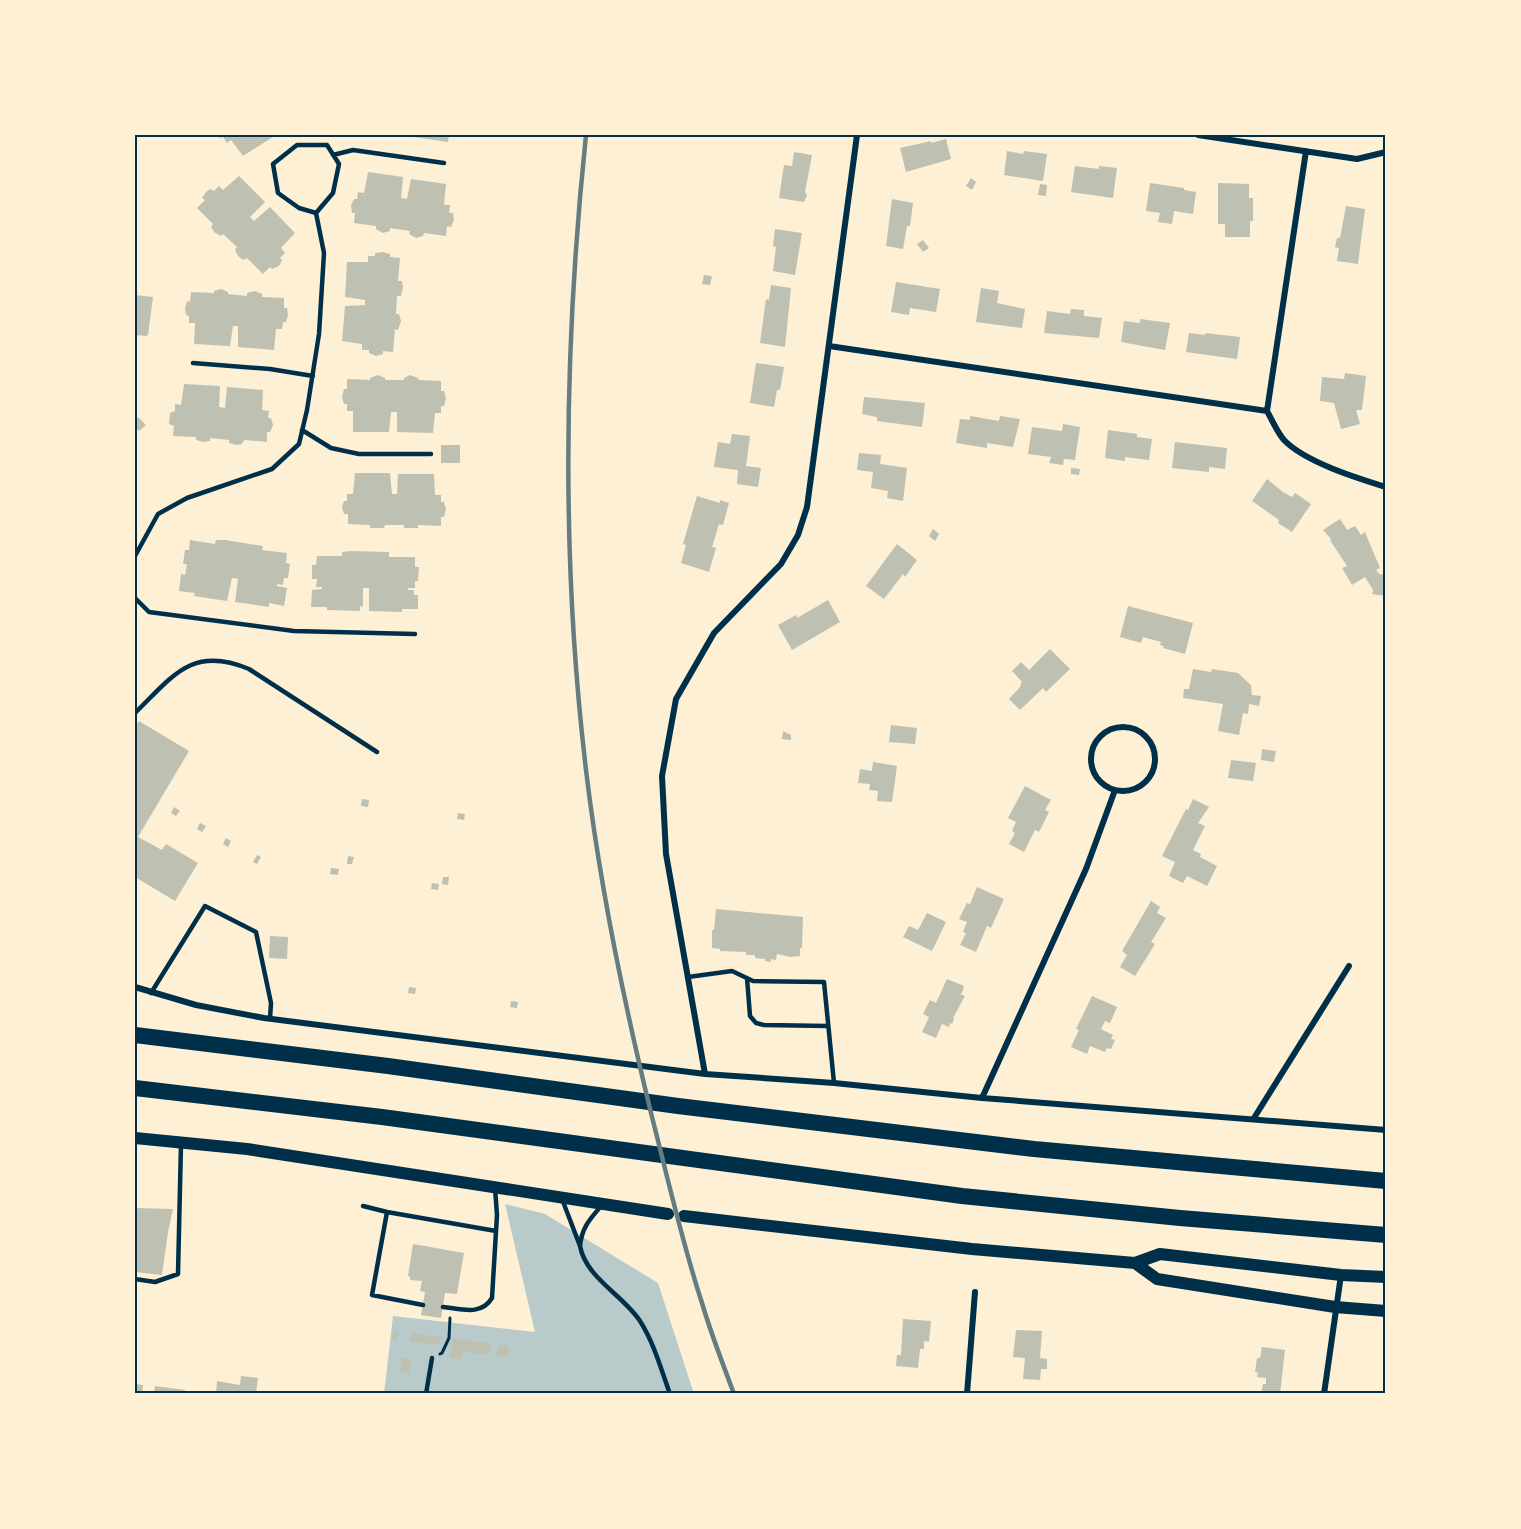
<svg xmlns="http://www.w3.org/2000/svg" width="1521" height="1529" viewBox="0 0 1521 1529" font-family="Roboto,sans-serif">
<rect width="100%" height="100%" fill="#fdf0d5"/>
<path fill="#b9caca" d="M505 1204 545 1214 658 1283 694 1394H384L393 1316 535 1332Z"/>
<path fill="#bec0b2" d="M216 135H272L273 137 243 156 231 140 227 143 223 137 220 138Z
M413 135H449L448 142 413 137Z
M946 139 951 159 906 172 900 148 931 141V143Z
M1007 151 1023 154 1024 151 1047 154 1043 181 1004 175Z
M794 152 812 155 805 192 807 195 804 202 779 198 784 165 792 166Z
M1075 166 1099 169V166L1117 168 1113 198 1071 192Z
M368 172 403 177 401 198 407 199 411 179 446 184 444 205H450L449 213H453L454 220 451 227 447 226 446 236 424 233 423 236 416 238 409 234 410 231 390 228V231L383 233 376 229V226L354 223 355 213H352L351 205 354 199H357L358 192 364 193Z
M239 176 265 202 250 217 254 221 270 207 295 233 281 248 285 253 280 258 282 260 279 266 272 269 270 267 263 274 247 258 243 260 238 256 235 250 237 247 223 234 221 236 214 232 211 227 213 224 197 208 205 200 202 198 206 192 210 189 214 191 219 186 223 190Z
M971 178 976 182 972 190 966 186Z
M1150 183 1184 188V190L1196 192 1193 214 1174 211 1172 224 1158 222 1160 213 1146 211Z
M1218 183 1249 184V198H1253V221H1250V237H1225V224H1218Z
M1040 184 1047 185 1046 196 1038 195Z
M892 199 913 203 910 226H907L903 249 886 246Z
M1346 206 1365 209 1358 264 1337 261 1339 248 1335 247 1337 238H1340Z
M775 229 802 233 795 275 773 271 776 247 773 246Z
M923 240 929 248 923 252 917 244Z
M383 252 390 254V257L400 258 398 281H402L403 288 401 296H397L396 314H399L401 321 398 330 395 329 393 352 383 351V354L376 356 369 353V350H362V344L342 341 345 306 365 305V300L345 297 347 262H368V256H375V253Z
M704 275 712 276 710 285 702 284Z
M896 282 940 289 936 312 910 308 909 315 891 312Z
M771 285 791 288 785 347 760 343 766 299 769 300Z
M981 288 999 291 997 303 1025 309 1022 328 976 322Z
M221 289 228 292V294L247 296V293L255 291 262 294V297L284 298V308H287L288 315 286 322H283L282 329H276L274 350 238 347V326H233L230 346 194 344 195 323H189V316L186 315 185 308 187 301 190 302 191 292 214 293V291Z
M135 295 153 297 148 335 146 336 135 335Z
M1071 309 1084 310V316L1102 318 1099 338 1044 333 1047 311 1070 314Z
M1140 319 1170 323 1165 350 1121 342 1124 321 1140 323Z
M1189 333 1205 335V333L1240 337 1237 359 1186 352Z
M756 363 784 367 780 390H777L774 407 750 403Z
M1345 373 1366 376 1362 410H1356L1360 424 1341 429 1334 403 1320 401 1322 377 1344 379Z
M378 375 385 378V380H404V378L410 375 418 378 419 380 441 381V391H444L446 398 444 406H441V413H435L433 433 397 432V412H391L389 432H353V411H347V404H344L342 397 344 389H347V379L370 380V378Z
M184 384 220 386 219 407 225 408 227 387 263 390 262 410 269 411 268 418H271L273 425 270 432H267V442L244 440 242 444 236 445 229 443V440L210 438V441L203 442 196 440V437L173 436 174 426 169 424 170 413 175 411V404L181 405Z
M864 397 925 403 922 427 877 421V417L862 414Z
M970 416 999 421 1000 416 1020 419 1013 447 987 443V448L956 443 960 419 970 420Z
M138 417 146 425 139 431 135 427V420Z
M1063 424 1080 427 1075 460 1064 459 1063 465 1049 463 1051 457 1028 454 1032 427 1062 431Z
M1108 430 1137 434V437L1152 439 1149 460 1125 457V461L1105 458Z
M732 434 750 436 746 466 761 468 758 487 737 484 738 470 714 467 718 442 730 444Z
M1175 442 1227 448 1225 469 1209 467V472L1172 468Z
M441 445H460V463H441Z
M859 453 881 455 880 464 907 468 903 501 887 498 888 491 871 488 873 472 857 470Z
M1071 468 1080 469 1079 475 1071 474Z
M355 473H390L392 494H397L398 474H434L435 495H441V502H444L446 509 444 517H441V526L418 525V528H404V525H385L384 528H370V525L348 524V514H344L342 507 344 501H347V494H353Z
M1267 479 1283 492 1292 497 1295 493 1311 504 1292 532 1278 523 1279 520 1252 501Z
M697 496 720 503V500L729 503 723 525 719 524 712 547 716 548 709 572 681 563 686 545 683 544Z
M1340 519 1347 530 1355 526 1361 535 1365 532 1380 568 1376 570 1379 574 1386 575V596L1372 594 1373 590 1365 577 1352 585 1342 568 1347 566 1330 540 1331 539 1323 530Z
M933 529 939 534 935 541 929 536Z
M190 540 215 544 216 540H225L263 546 262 550 287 553 286 563 290 564 288 578H284L283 585 277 584V586L287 588 284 606 269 603V607L235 602 238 579 232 578 227 601 194 596 195 593 179 591 181 574 185 575 187 564H183L185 550H189Z
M897 544 917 560 905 577 903 574 884 599 866 586Z
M351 551 389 552V557H415V567H419L418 581H415V588H408V590H414V595H418V609H402V612L369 611V588H363V607L360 606V611L327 610V607H311L312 590 322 589V587H316L317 579H312V565H316L317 556H342V552Z
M828 600 840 622 792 650 778 625 796 615 797 618Z
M1128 606 1193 623 1185 654 1163 648 1164 646 1160 645 1161 642 1143 637 1141 643 1120 637Z
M1050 649 1070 669 1046 692 1043 688 1020 710 1009 699 1021 686 1020 685 1022 682 1012 671 1021 662 1029 670Z
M1193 669 1211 672 1212 669 1238 673 1251 685 1252 695 1261 696 1259 706 1249 704 1248 714 1243 713 1239 735 1218 731 1223 704 1183 698 1184 689H1189Z
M139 721 189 751 138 837 162 850 166 844 198 863 175 901 135 877V727Z
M891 725 917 728 915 744 889 742Z
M783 731 791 735V740L782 739Z
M1262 749 1276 751 1274 762 1261 760Z
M1231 760 1256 763 1253 781 1228 778Z
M873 762 897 766 892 802 877 801 878 791 869 790 870 784 858 783 860 769 872 771Z
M1025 786 1051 800 1045 810 1049 812 1039 832 1035 830 1024 852 1009 844 1015 833 1012 831 1016 822 1008 818Z
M362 799 369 800 368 807 361 806Z
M1193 799 1209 807 1198 823 1205 826 1193 850 1201 854 1200 857 1217 866 1207 886 1187 876 1183 883 1169 876 1175 862 1162 856 1186 809 1188 810Z
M174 807 180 811 176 816 171 813Z
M458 813 465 814 464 820 457 819Z
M200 823 206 826 202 832 197 829Z
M226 838 231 841 228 847 223 844Z
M257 855 261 857 257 864 253 862Z
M348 856 354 857 352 864H347Z
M331 868 339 869 338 875 330 874Z
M443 877H449L448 885 442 884Z
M432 883 439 884 438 890 431 889Z
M977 887 1004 899 991 928 987 926 976 952 960 945 966 933 963 932 967 922 959 919 967 903 970 904Z
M1151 901 1160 907 1157 913 1166 918 1151 942 1155 944 1135 976 1120 967 1127 955 1122 951Z
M716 909 803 917 802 948H800V956L790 957 777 954 776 960 771 959V962L765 961V959L755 958V955H746V952L720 951V949L712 948V930H714Z
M927 913 946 922 932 951 903 937 909 926 918 930Z
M270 936 288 937 287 959 269 958Z
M947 979 964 986 962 993 960 994 965 996 953 1018 954 1019 952 1024 950 1023 949 1027 942 1024 936 1038 922 1032 929 1017 923 1014 930 1000 936 1003Z
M409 987 416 988 415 994 408 993Z
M1092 996 1117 1007 1110 1023 1105 1021 1101 1029 1113 1035 1111 1039 1115 1040 1111 1049 1107 1048 1105 1052 1090 1046 1087 1054 1071 1047 1079 1030 1076 1029Z
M511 1001 518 1002 517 1008 510 1007Z
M135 1208 173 1209 168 1232 162 1275 135 1272Z
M413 1244 464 1253 457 1294 445 1293 441 1318 421 1315 425 1292 420 1291 422 1281 410 1280V1277L408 1276Z
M903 1319 931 1321 929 1342 924 1341V1349H920L918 1368 896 1366 897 1355H901Z
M1016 1330 1042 1331 1040 1358 1047 1359V1369H1041L1040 1380 1023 1379 1025 1358 1013 1357Z
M393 1331 399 1332 397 1340 392 1339Z
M411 1333 440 1337 439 1345 410 1341Z
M453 1338 491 1344 489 1355 463 1351 461 1359 450 1357Z
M498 1345 509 1346 507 1357 496 1356Z
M1262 1347 1285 1350 1280 1394H1261L1263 1384H1266V1378L1257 1377 1258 1373 1255 1372 1257 1358H1260Z
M402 1358 411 1359 409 1373 400 1371Z
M241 1376 258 1378 256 1394H216L217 1381 240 1385Z
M135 1384 143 1385 142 1394H135Z
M155 1386 185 1390 184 1394H154Z"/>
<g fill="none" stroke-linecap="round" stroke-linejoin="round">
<path stroke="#003049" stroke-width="3" d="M440 1354 442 1353 449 1338 450 1318"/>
<path stroke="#003049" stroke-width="4.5" d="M297 145H327L339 164 333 193 316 213 299 208 278 193 273 164Z
M333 155 353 150 444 163
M193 363 270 369 313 376
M302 430 331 448 359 454H431
M135 556 158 514 187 498 272 469 299 444 307 410 319 334 324 253 316 213
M135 598 149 612 294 631 415 634
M135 713C173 676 192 645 249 669L377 752
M688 977 732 971 753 981 824 982 834 1083
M747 978 750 1016 756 1023 764 1025 828 1026
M151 993 205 906 256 932 271 1003 270 1019
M562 1199 580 1246C582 1227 590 1219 602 1205
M363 1206 387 1212
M580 1246C586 1278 623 1295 640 1321 654 1343 661 1369 670 1394
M135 1279 155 1282 178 1274 181 1144
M423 1305 372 1295 387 1212 496 1231
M443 1307C462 1309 481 1316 492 1298L497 1215 495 1188
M426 1394 432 1358"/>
<path stroke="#003049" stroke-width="6" d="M1198 135 1357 159 1386 152
M829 346 1267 411C1272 420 1277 432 1284 440 1305 462 1357 478 1386 487
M1267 411 1306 151
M1091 759a32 32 0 1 1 64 0a32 32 0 1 1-64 0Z
M135 987 196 1005 264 1018 705 1074 834 1083 982 1098 1386 1130
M705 1074 666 854 662 776 676 699 714 633 781 564 798 535 807 507 857 135
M982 1098 1086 869 1115 790
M1254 1118 1349 966
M967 1394 975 1292
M1324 1394 1341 1275"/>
<path stroke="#003049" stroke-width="12" d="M135 1138 247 1149 668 1214
M684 1216 972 1249 1135 1263 1160 1254 1341 1275 1386 1277
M1135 1263 1157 1279 1335 1307 1386 1311"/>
<path stroke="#003049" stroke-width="16" d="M135 1035 388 1066 678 1106 1034 1149 1386 1181
M135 1088 382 1117 962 1196 1180 1218 1386 1235"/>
<path stroke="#657d81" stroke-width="4.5" d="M586 135C564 345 561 560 586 770 600 887 624 1003 652 1117 668 1179 682 1242 702 1303 711 1334 723 1364 734 1394"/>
</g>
<rect width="1521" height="1529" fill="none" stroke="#fdf0d5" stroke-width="273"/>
<rect x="136" y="136" width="1248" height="1256" fill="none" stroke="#003049" stroke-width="2"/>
</svg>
